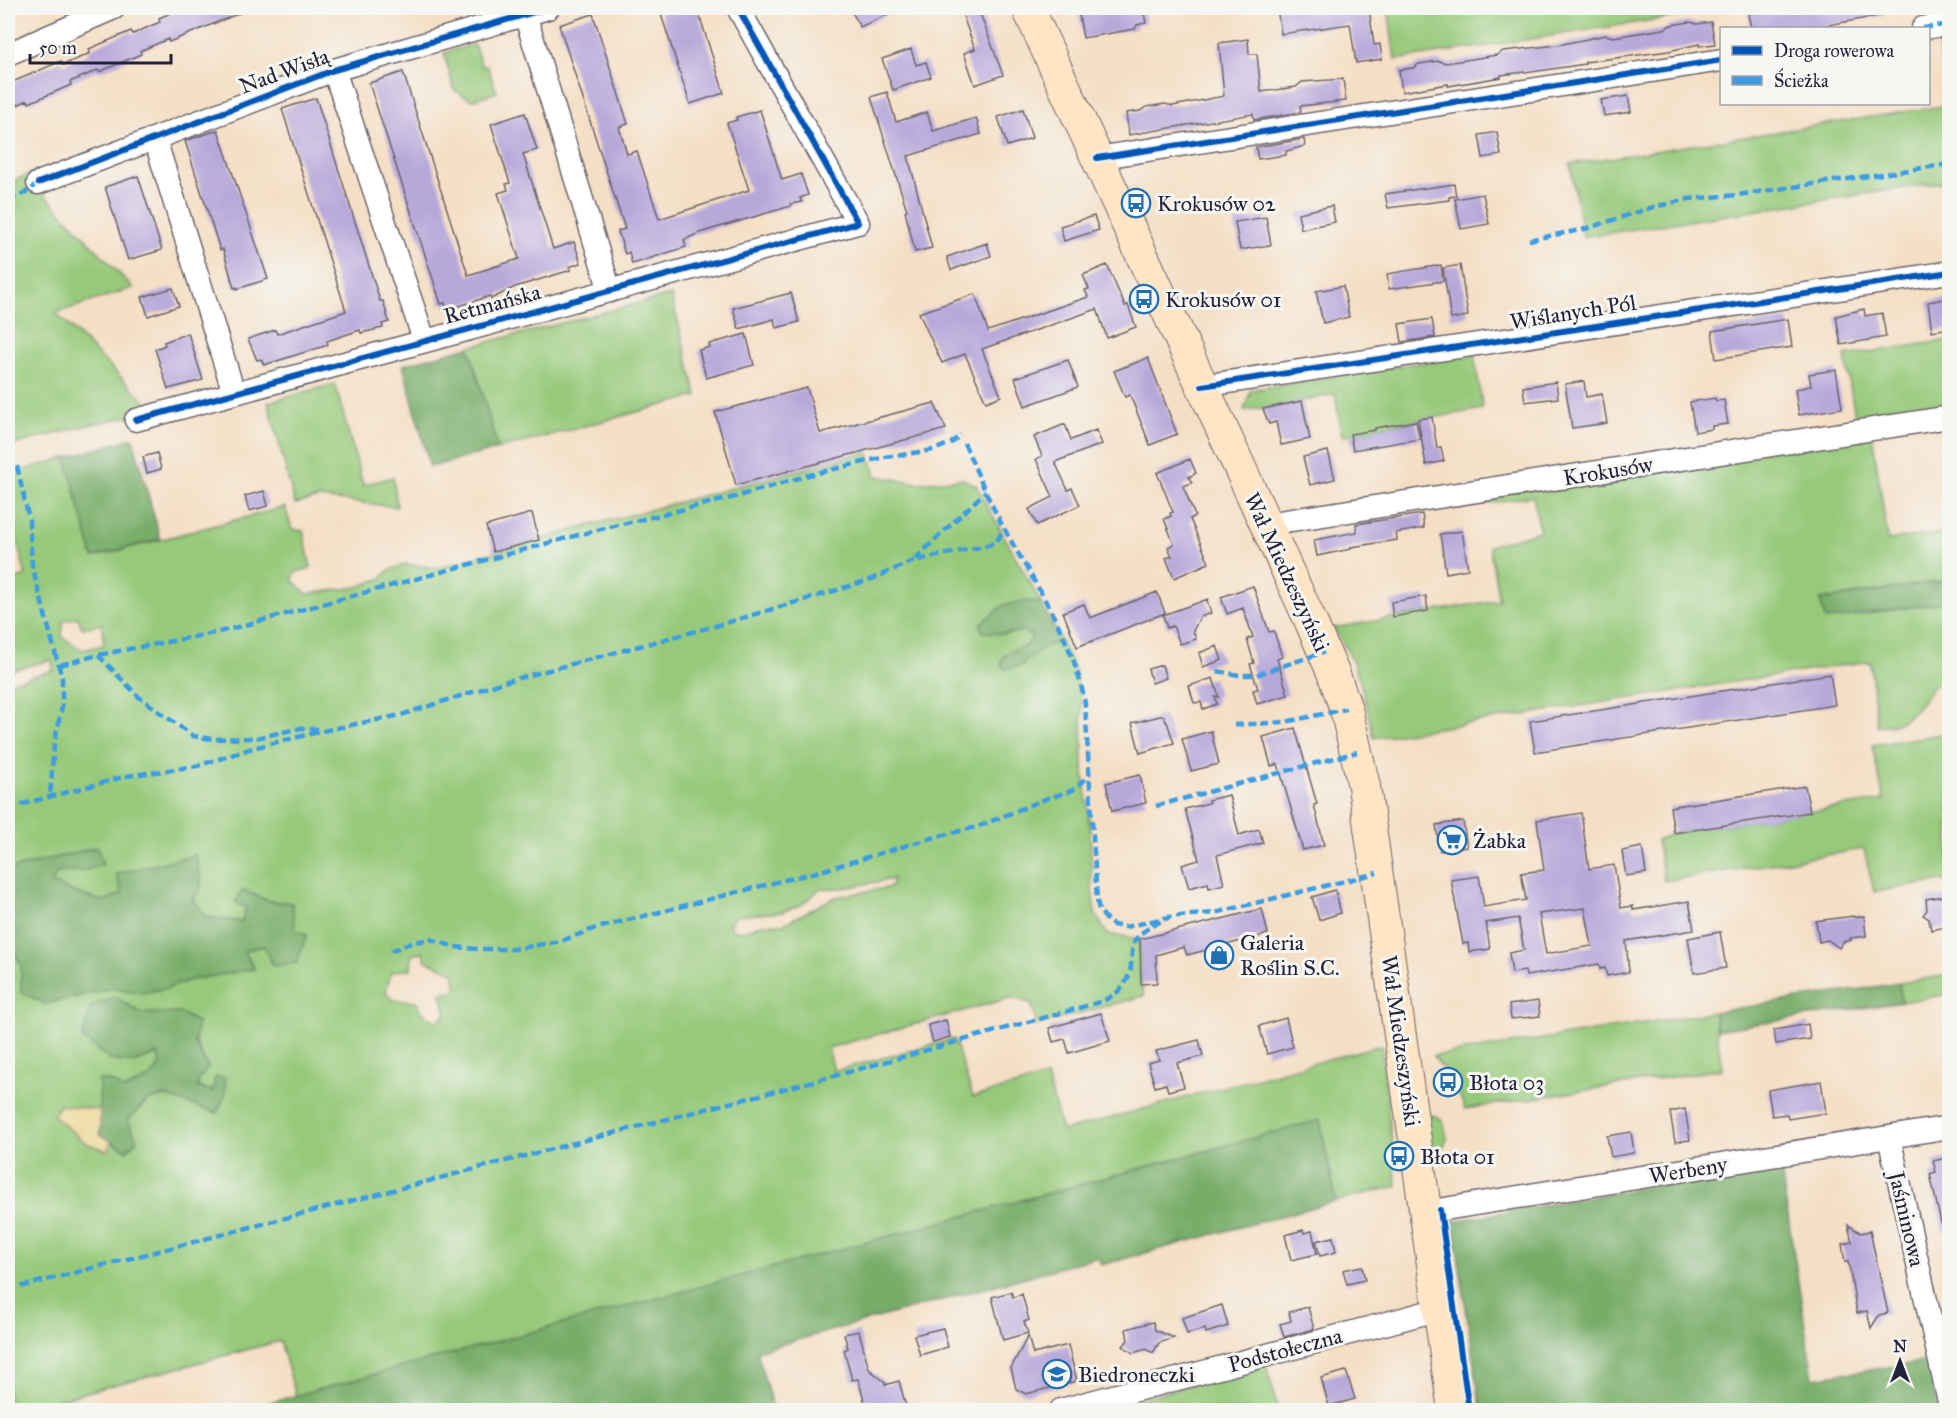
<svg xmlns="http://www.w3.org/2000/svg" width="1957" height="1418" viewBox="0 0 1957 1418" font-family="'IM FELL Great Primer',serif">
<rect width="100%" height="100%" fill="#f6f6f2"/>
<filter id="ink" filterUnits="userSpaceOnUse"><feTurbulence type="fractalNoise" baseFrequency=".0167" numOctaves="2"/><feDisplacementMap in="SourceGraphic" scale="12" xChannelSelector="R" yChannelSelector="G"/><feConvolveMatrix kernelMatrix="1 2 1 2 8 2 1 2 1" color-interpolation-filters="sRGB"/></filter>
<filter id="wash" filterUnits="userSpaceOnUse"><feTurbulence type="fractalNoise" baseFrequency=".008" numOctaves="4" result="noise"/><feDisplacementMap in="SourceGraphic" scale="24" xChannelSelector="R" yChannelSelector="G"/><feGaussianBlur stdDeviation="1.35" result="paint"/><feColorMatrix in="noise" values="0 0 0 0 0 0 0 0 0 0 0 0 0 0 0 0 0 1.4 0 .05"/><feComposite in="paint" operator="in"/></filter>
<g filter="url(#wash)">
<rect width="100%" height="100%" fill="#f4dfc5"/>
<path fill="#96c979" stroke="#5c765a" stroke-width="1.5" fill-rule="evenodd" d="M1388 8H1731L1395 60Z
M1949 35V181L1583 237 1570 164 1949 105 1937 37Z
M474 44 482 67 487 65 497 92 472 100 454 90 444 53Z
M34 172 40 190 133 288 56 313 150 406 134 415 93 424 8 446V183Z
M671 295 697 396 498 449 469 347Z
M1949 340V408L1856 423 1845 356Z
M1474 354 1483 409 1375 428V430L1342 436 1335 394 1283 405 1244 410 1251 390Z
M335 384 363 485 393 477 397 507 319 498 295 504 268 402Z
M1872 433 1888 540 1949 532V580L1820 600 1826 620 1949 601V671C1931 685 1920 710 1900 722 1895 725 1884 725 1877 726L1870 661 1374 738C1365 699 1358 660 1333 628L1499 600 1489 546 1540 531 1533 496 1485 504 1484 496Z
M868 452 876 476 917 483 963 479 976 485 1041 603 1028 601 1002 634 1023 631 1032 636 1027 646 1011 651 1004 669 1021 666 1045 646 1062 642 1074 669 1082 705 1083 766 1090 827 1092 888 1095 913 1107 934 1140 939 1141 984 1144 996 1037 1025 1031 1003 1010 998 828 1048 834 1071 954 1039 973 1097 1047 1077 1062 1131 1381 1045 1397 1186 1336 1201 1320 1121 296 1396 280 1341 19 1410H8V954L16 956 45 1004 114 988 141 993 168 988 190 980 254 968 244 951 265 946 295 931 292 903 268 901 243 890 246 908 242 922 206 917 192 897 200 891 201 880 117 874 122 894 103 901 81 895 52 883 56 873 87 870 102 864 96 847 8 870V683L54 670 51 660 8 671V581L26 576 8 506V474L66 458 94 557 285 507 292 529 303 531 311 568 296 572 292 580 307 594 358 587 382 578 388 571 406 564 437 568 592 525ZM78 617 82 628 102 624 104 645 82 650 62 637 63 621ZM893 879 891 887 836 897 783 924H764L743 931 733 930 729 924 736 916 781 912 801 905 820 889 843 888ZM423 951 426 961 454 972 457 990 441 993 446 1014 437 1022 422 1012 416 1001 392 1000 386 992 391 972 411 969 412 955ZM115 997 141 1013H181L208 1068 200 1077 197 1087 213 1091 217 1113 166 1096 148 1100 128 1120 127 1150 111 1141 108 1151 86 1143 53 1115 60 1105 100 1110 99 1080 112 1082 124 1090 151 1077 160 1065 158 1054 133 1063Z
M1949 733V880L1874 892 1864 849 1664 881 1657 840 1674 833 1884 800 1872 745Z
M1949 975V994L1902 1002 1899 983Z
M1714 1012 1722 1069 1465 1109 1454 1082 1433 1056Z
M1433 1115 1443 1120 1447 1139 1444 1146 1436 1149 1430 1147 1426 1119Z
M1266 1365 1278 1410H1121L1125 1409 1124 1403Z"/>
<path fill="#78ad69" stroke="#4d6852" stroke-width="1.5" d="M469 347 498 449 430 467 403 365Z
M133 438 160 539 93 557 66 458Z
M1949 580V601L1826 620 1820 600Z
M1028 601 1041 603 1062 642 1045 646 1021 666 1005 669 1001 665 1002 658 1011 651 1027 646 1032 636 1023 631 1002 634 983 632 980 624 1004 605Z
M97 847 103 864 87 870 56 873 52 883 81 895 103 901 122 894 116 874 195 855 201 880 200 892 192 898 206 917 242 922 246 908 235 903 243 890 268 901 292 903 295 930 307 935 297 963 273 966 264 946 244 951 254 969 190 980 168 988 141 993 114 988 45 1004 21 992V965L16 956 8 954V870Z
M1899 983 1902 1002 1717 1030 1714 1012Z
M115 997 141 1013H181L198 1023 194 1043 208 1068 200 1077 197 1087 213 1091 215 1077 226 1078 225 1095 217 1113 165 1096 148 1100 128 1120 137 1140 127 1150 100 1136 99 1080 112 1082 124 1090 151 1077 160 1065 158 1054 133 1063 110 1060 82 1038 91 1006Z
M1320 1120 1336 1201 1101 1265 1098 1257 757 1351 773 1410H242Z
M1780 1164 1813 1378 1928 1361 1938 1410H1481L1453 1221Z"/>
<path fill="#eeda9e" stroke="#887e6c" stroke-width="1.5" d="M60 1105 100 1110V1135L111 1141 109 1151 86 1143 53 1115Z"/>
<g id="blocks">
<path fill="#b7a8da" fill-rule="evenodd" d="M183 8H252L169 42 168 39 140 51 141 54 99 72 98 70 70 82 71 85 29 103 28 100 8 109V84L61 61 63 65 77 59 90 53 89 49 131 31 133 34 146 28 160 22 159 18Z
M659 8H697L724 93 690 104Z
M850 8H902L860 27Z
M960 8H978L1003 75 975 85 964 53 975 49Z
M1121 8H1143L1146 23 1137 25 1135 29 1083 38 1079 15Z
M1277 8H1319L1320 13 1356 8H1369L1374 45 1380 44 1382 59 1356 63 1350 24 1281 34Z
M1800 8H1883L1884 15 1812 28H1751L1748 14 1774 9 1781 11Z
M593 14 628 124 619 127 627 154 637 151 659 219 749 190 727 123 737 120 736 117 760 110 782 180 801 174 808 195 800 198 802 202 790 204 791 206 699 233 684 240 686 247 632 264 629 252 625 254 618 231 625 229 559 25Z
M1690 22 1697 24 1711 22 1715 44 1699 46V44L1669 51 1585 62V64L1532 72V71L1501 75V77L1448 86V84L1402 92 1399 70 1413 68 1419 64 1439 61 1446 63 1497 55 1503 51 1558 45 1606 35 1613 37 1664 29 1671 25Z
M1248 39 1249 54H1257L1261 92 1296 87 1302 82 1343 79 1346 101 1300 106 1301 112 1254 120 1253 114 1129 135 1126 113 1140 111 1146 107 1165 104 1173 106 1224 96 1219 43Z
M911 49 916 65 926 62 931 77 893 90 882 59Z
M403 72 468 275 519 259 498 193 508 190 506 184 510 183 491 124 525 113 537 150 523 154 553 249 574 242 581 263 569 267 571 270 515 287 491 299 490 296 447 310 445 303 441 304 369 83Z
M887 92 896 122 927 112 933 131 976 118 981 134 908 156 932 248 915 252 905 211 907 210 871 97Z
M1628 96 1631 112 1604 116 1601 100Z
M316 98 380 301H383L389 322 382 324 383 328 361 333 360 330 327 341 328 345 264 365 261 359 257 360 248 339 275 330 277 334 346 311 282 109Z
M1023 109 1032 138 1007 146 998 117Z
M218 130 268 279 237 289V287L234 288 223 249 220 250 185 141Z
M1497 132 1501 155 1483 158 1479 135Z
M1304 139 1305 146 1286 151V155L1258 159 1256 147Z
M138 176 162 250 128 260 105 187Z
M1454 184 1456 196 1449 197V200L1388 208 1385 194Z
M1483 194 1489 224 1461 229 1455 199Z
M1332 206 1335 222 1301 229 1298 213Z
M1094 216 1099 230 1064 241 1060 226Z
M1266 217 1271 245 1240 250 1235 222Z
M987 243 991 256 951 270 947 257Z
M1107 265 1125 306 1128 305 1136 327 1107 338 1097 309 982 349 1001 396 986 402 965 354 942 363 919 313 975 294 988 331 1088 297 1085 290 1089 289 1083 275Z
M1441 265 1443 281 1389 289 1387 274Z
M1460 265 1468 316 1451 319 1443 268Z
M1343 286 1349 317 1323 323 1316 291Z
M173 288 179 306 148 316 142 297Z
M791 293 799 322 776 328 774 319 739 329 733 308Z
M1950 298V328L1932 331 1928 302Z
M1864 309 1865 316 1882 313 1886 337 1841 345 1836 316Z
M1432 319 1435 337 1402 342 1399 324Z
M1788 319 1792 347 1716 359 1712 331Z
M188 333 203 380 168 389 155 349 165 345 164 342Z
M746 334 754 365 706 378 699 350 710 347 709 344Z
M1148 358 1177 434 1150 445 1130 395 1125 397 1114 371Z
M1068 360 1078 387 1025 406 1015 378Z
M1836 370 1842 408 1799 415 1795 389 1811 386 1809 374Z
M1584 381 1586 397 1602 394 1607 423 1572 428 1565 384Z
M1556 382 1558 398 1525 402 1523 387Z
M807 388 820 433 934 403 946 429 736 485 715 412Z
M1715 398 1716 401 1724 400 1728 424 1712 426V429L1695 432 1690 402Z
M1302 401 1310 439 1281 445 1276 422 1269 424 1263 409Z
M1432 417 1437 448 1441 447 1444 461 1426 465 1418 419Z
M1416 421 1420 439 1353 450 1350 434 1375 430V428Z
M1065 424 1071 440 1096 430 1102 444 1055 462 1068 490 1072 488 1080 505 1037 525 1029 509 1053 497 1036 459 1042 456 1034 437Z
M1328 451 1335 479 1310 485 1303 457Z
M157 453 161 469 147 473 143 457Z
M1190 459 1196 473 1189 477 1192 483 1183 486 1195 516 1190 519 1209 563 1174 578 1166 558 1172 556 1168 547 1174 544 1164 519 1171 516 1170 513 1173 512 1157 473Z
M264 491 268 506 249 511 245 496Z
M532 513 539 540 493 552 486 526Z
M1422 514 1424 528 1396 533 1397 540 1351 547V549L1317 556 1314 540 1357 532 1356 524Z
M1462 531 1468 569 1446 573 1440 534Z
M1253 586 1269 632 1274 631 1282 657 1277 659 1288 695 1257 704 1253 690 1258 689 1250 664 1254 663 1247 639 1253 637 1243 608 1227 614 1221 597Z
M1157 592 1165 613 1077 647 1063 612 1084 604 1090 618Z
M1426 596 1428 611 1393 617 1391 602Z
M1208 599 1207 601 1211 613 1200 617 1193 631 1196 639 1180 644 1173 626 1167 628 1163 615Z
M1217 646 1222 660 1203 667 1199 653Z
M1162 665 1166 678 1152 683 1148 669Z
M1830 674 1835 705 1535 752 1530 721Z
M1213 678 1219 697H1215L1217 704 1203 709 1201 702 1194 703 1189 686Z
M1160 716H1164L1166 722H1167L1174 743 1140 753 1132 723Z
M1295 728 1317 804 1314 805 1324 845 1303 850 1278 764 1271 766 1263 737Z
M1211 731 1219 764 1191 771 1182 739Z
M1140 775 1146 803 1112 811 1106 783Z
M1805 786 1810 812 1674 833 1670 807Z
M1229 795 1239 835 1259 829 1263 843 1217 855 1224 884 1209 888 1208 883 1189 888 1182 865 1199 860 1185 809 1209 803 1208 800Z
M1581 813 1589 869 1614 865 1621 908 1633 906V910L1689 901 1694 930 1626 941 1629 972 1607 976 1605 968 1600 969 1599 964 1526 976 1525 971 1512 973 1509 953 1524 950 1518 918 1486 923 1490 949 1469 952 1468 943 1463 944 1451 880 1479 876 1484 907 1526 900 1521 873 1544 870 1537 820ZM1585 908 1592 946 1546 954 1539 914Z
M1463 821 1467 847 1440 851 1436 825Z
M1642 847 1646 873 1626 876 1622 851Z
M1335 890 1341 913 1319 920 1312 897Z
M1950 895V926L1931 930 1929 919 1923 915 1927 910 1926 899Z
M1262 909 1268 934 1187 955 1184 947 1156 955 1157 983 1141 984 1140 939Z
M1853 916V917L1864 916 1866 936 1850 938 1851 940 1843 942 1839 948 1828 940 1819 942 1816 921Z
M1720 932 1726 968 1694 973 1688 938Z
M1538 1001 1540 1016 1511 1019 1509 1005Z
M1101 1013 1110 1041 1069 1053 1065 1039 1053 1042 1049 1028Z
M1286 1018 1293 1047 1267 1054 1259 1026Z
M946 1020 950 1037 933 1042 928 1025Z
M1808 1024 1810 1039 1776 1044 1774 1030Z
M1199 1040 1203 1056 1177 1063 1184 1087 1168 1091 1166 1084 1155 1087 1148 1063 1159 1060 1156 1051Z
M1821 1081 1826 1113 1788 1119 1787 1114 1772 1116 1768 1090Z
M1685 1109 1690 1140 1675 1142 1670 1112Z
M1631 1132 1634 1153 1611 1157 1607 1136Z
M1950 1157V1232H1943L1930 1174 1936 1172 1933 1161Z
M1848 1225 1861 1233 1870 1231 1875 1254 1888 1313 1879 1315 1871 1328 1867 1311 1857 1313 1851 1277 1848 1261 1845 1262 1842 1244 1852 1242Z
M1303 1230 1304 1233 1312 1231 1317 1254 1291 1260 1285 1235Z
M1333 1237 1336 1252 1320 1256 1316 1241Z
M1362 1266 1365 1280 1347 1284 1343 1270Z
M1011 1292 1013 1297 1022 1294 1029 1320 1024 1322 1028 1333 1003 1340 992 1297Z
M1222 1305 1228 1326 1206 1333 1205 1329 1187 1334 1182 1318Z
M1308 1307 1314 1329 1284 1337 1280 1324 1291 1321 1289 1312Z
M1153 1322 1155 1330 1174 1338 1159 1343 1153 1353 1146 1349 1133 1353 1123 1346 1128 1340 1126 1329Z
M943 1328 948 1347 920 1355 914 1335Z
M859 1331 869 1369 885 1382V1385L899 1381 907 1410H867L858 1379 852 1380 844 1350 848 1348 844 1334Z
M1028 1336 1033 1354 1068 1345 1077 1381 1026 1394 1016 1389 1011 1368Z
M1346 1371 1355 1399 1329 1406 1321 1378Z"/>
</g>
</g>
<g filter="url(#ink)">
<use href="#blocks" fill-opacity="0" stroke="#6c646b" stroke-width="1.5"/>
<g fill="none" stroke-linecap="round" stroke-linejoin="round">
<g stroke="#6c646b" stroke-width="25">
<path id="minor" d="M525 14 610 291
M1923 28 1950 24
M8 54 114 8
M334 70 424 340
M155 139 234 393
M1097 158 1722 60
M38 183 334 70 548 8
M1202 386 1950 272
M136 420 858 223 738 8
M1266 524 1950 417
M1889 1137 1950 1406
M1426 1212 1950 1127
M1061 1410 1440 1309"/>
</g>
<g stroke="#6c646b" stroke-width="34">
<path id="secondary" d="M1028 8 1311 622 1334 675 1346 709 1364 786 1454 1410"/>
</g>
<use href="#minor" stroke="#fff" stroke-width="22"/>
<use href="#secondary" stroke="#fde5c5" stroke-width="32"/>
<path stroke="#3c9ce2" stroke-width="4.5" stroke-dasharray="9 4.5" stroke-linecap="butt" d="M1923 28 1950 24
M8 201 28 191 38 183
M1529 240 1585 229 1650 208 1688 199 1738 195 1950 164
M964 443C977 472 989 502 1005 530 1036 587 1074 639 1085 704L1097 901 1099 910 1107 920 1113 925 1126 927 1169 917 1215 913 1377 873
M17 466 29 520 32 566 62 678V706L54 745 50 797
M915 559 986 491
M98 655 139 697 193 736 213 739 256 738 301 728 319 729
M60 665 98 655 219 632 593 531 735 497 809 475 885 457 934 450 953 442 960 434
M1217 671 1239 675H1256L1324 652
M1234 725 1285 722 1346 709
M1156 806 1357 752
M8 808 127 776 197 766 253 748 327 730 401 715 504 682 715 626 834 591 872 579 913 561 985 546 996 542 1004 529
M391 951 410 943 430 939 455 947 477 949H514L561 941 593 929 824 870 935 837 977 827 1045 799 1065 793 1073 790 1088 777
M8 1290 841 1074 1100 1002C1118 995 1129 984 1131 965 1132 957 1131 948 1135 941 1140 930 1159 923 1169 917"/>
<g stroke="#f6f6f2" stroke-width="10">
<path id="cycleway" d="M1097 158 1722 60
M38 183 334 70 548 8
M1202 386 1950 272
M136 420 858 223 738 8
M1440 1210 1469 1410"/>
</g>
<use href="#cycleway" stroke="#0057b8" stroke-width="6"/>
</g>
</g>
<defs>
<g id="bus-ring" transform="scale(1.5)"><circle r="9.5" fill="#f6f6f2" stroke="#1f6fb2" stroke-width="1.5"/><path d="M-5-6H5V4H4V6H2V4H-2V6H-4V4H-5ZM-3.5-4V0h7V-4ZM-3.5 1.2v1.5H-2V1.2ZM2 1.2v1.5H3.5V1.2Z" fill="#1f6fb2"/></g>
<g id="supermarket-ring" transform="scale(1.5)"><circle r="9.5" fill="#f6f6f2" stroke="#1f6fb2" stroke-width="1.5"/><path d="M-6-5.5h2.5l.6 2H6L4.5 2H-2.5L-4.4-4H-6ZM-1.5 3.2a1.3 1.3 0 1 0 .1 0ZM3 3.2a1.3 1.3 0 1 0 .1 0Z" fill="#1f6fb2"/></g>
<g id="shop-ring" transform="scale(1.5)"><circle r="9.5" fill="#f6f6f2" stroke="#1f6fb2" stroke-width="1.5"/><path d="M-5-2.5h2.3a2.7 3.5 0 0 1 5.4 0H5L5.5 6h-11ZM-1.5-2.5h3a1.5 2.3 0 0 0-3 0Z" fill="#1f6fb2"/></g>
<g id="school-ring" transform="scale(1.5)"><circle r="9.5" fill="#f6f6f2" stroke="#1f6fb2" stroke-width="1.5"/><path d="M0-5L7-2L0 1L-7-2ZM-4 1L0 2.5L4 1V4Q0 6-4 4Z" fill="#1f6fb2"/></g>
</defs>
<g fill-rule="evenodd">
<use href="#bus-ring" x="1136" y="203"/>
<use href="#bus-ring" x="1144" y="299"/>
<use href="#supermarket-ring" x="1452" y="840"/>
<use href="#shop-ring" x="1219" y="955"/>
<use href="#bus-ring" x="1448" y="1082"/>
<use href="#bus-ring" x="1399" y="1156"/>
<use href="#school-ring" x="1057" y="1374"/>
</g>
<g text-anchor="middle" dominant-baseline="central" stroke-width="6" stroke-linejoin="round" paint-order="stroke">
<g font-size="22" fill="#22223b" stroke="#f6f6f2">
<text transform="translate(284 71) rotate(-20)">Nad Wisłą</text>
<text transform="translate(492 304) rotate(-15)">Retmańska</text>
<text transform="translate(1573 312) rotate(-9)">Wiślanych Pól</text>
<text transform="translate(1608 471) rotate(-9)">Krokusów</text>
<text transform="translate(1287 572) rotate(65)">Wał Miedzeszyński</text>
<text transform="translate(1401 1041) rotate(82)">Wał Miedzeszyński</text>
<text transform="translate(1688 1170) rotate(-9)">Werbeny</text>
<text transform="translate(1907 1219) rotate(77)">Jaśminowa</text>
<text transform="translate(1285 1350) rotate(-15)">Podstołeczna</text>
</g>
<g font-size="22" fill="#22223b" stroke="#f6f6f2" text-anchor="start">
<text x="1157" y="203">Krokusów 02</text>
<text x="1165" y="299">Krokusów 01</text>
<text x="1473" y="840">Żabka</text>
<text x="1240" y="942">Galeria<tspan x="1240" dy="25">Roślin S.C.</tspan></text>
<text x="1469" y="1082">Błota 03</text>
<text x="1420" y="1156">Błota 01</text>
<text x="1078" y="1374">Biedroneczki</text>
</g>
</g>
<rect width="1957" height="1418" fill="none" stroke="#f6f6f2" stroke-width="30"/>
<rect x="1720" y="27" width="210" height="78" fill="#f6f6f2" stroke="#a1a1a9" stroke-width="1.5"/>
<rect x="1732" y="46" width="30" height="9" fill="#0057b8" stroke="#a1a1a9" stroke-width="1.5"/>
<text x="1774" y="57" font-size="18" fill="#22223b">Droga rowerowa</text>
<rect x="1732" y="76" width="30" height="9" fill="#3c9ce2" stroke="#a1a1a9" stroke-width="1.5"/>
<text x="1774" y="87" font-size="18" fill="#22223b">Ścieżka</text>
<g transform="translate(1900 1361)" stroke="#f6f6f2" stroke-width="4.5" paint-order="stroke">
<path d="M0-4.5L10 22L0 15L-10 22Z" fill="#22223b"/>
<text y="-9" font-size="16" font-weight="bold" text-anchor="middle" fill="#22223b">N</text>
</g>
<path d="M30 54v9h141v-9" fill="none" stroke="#22223b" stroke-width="3"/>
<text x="39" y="54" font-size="18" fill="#22223b" stroke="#f6f6f2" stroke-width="4.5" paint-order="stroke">50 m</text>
</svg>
